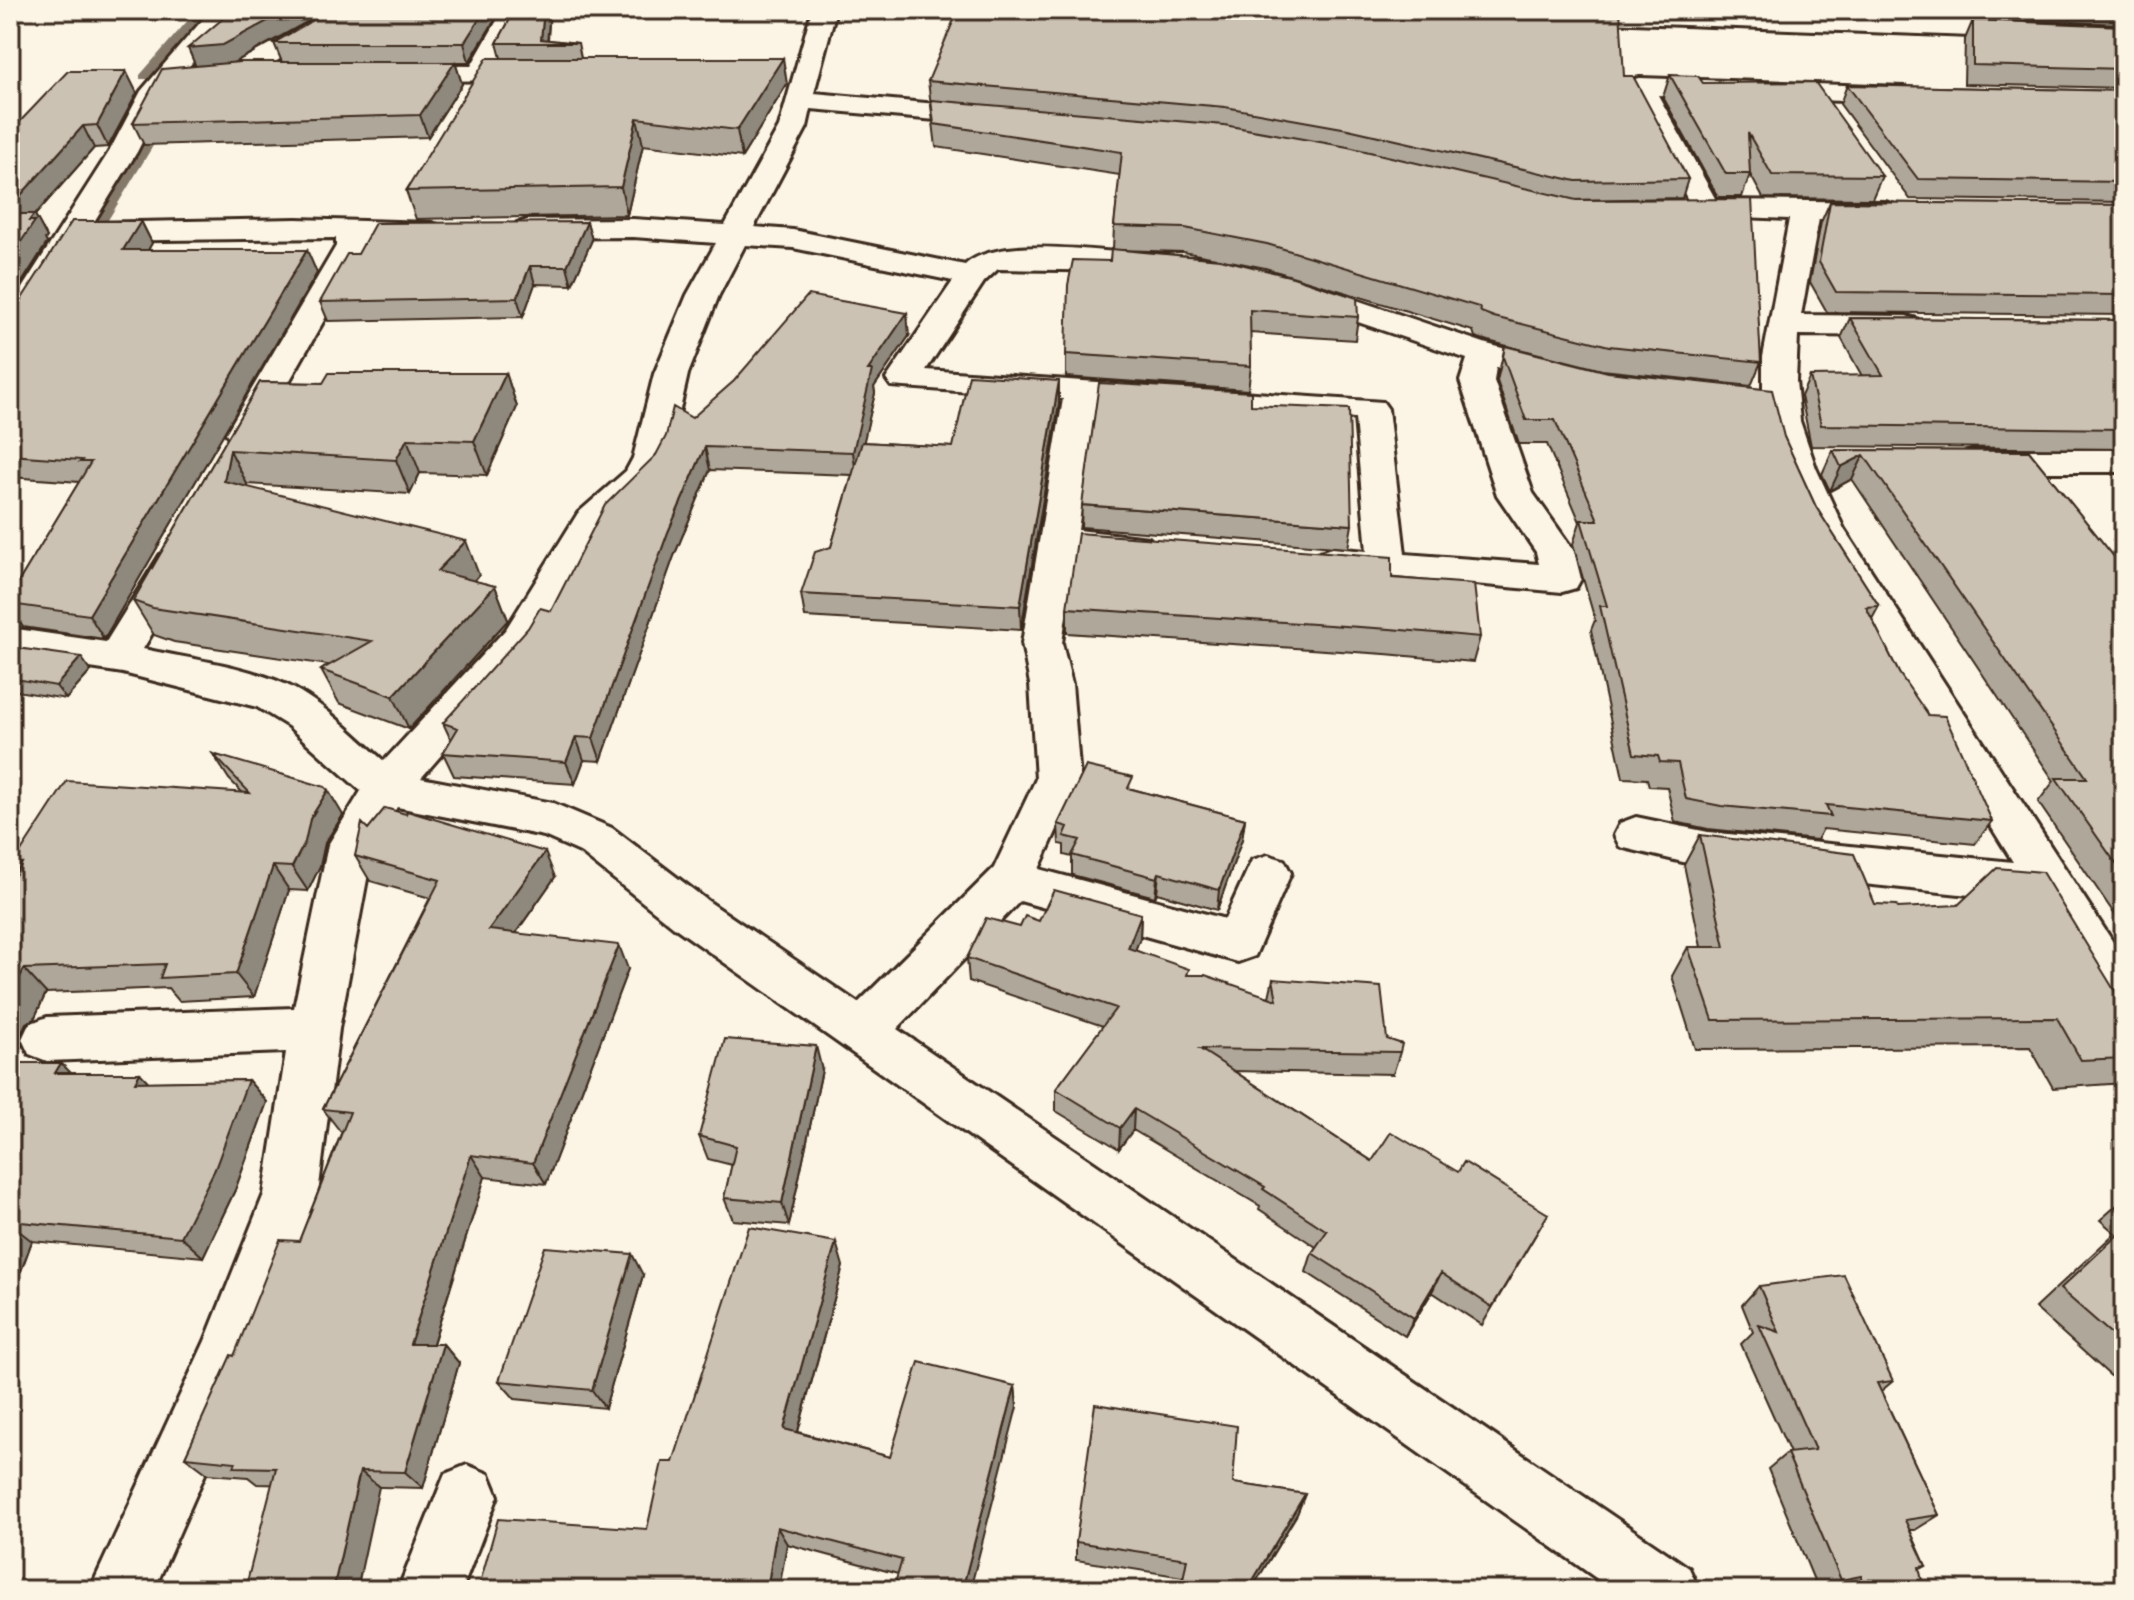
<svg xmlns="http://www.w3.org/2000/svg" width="2134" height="1600" viewBox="0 0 2134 1600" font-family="'Playpen Sans',sans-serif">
<rect width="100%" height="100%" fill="#fcf5e5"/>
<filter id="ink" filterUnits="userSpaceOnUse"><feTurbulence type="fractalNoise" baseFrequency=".0125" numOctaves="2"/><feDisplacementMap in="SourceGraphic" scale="16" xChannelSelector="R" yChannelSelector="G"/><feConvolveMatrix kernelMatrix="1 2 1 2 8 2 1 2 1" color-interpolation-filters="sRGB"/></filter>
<g filter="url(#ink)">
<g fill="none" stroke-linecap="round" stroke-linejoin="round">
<path fill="#85796b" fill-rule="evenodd" d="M197 10H207L148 79H140V75Z
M159 123 165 126 108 220 98 223 96 220 153 126Z"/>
<g stroke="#3b2a1e" stroke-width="6">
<path id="street" d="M333 10H363L246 79 237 81 224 73 228 67Z
M503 10H527L497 66 547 68 551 74 547 80 399 81 386 73 399 65 471 66Z
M812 10H836L814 93 993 109 1003 111 1007 117 1003 123 993 125 811 109 807 127 754 227 793 230 965 265C997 236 1089 251 1132 253L1143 255 1147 262 1143 269 1132 271 998 269 984 282 926 370 1383 402 1388 409 1405 554 1539 564 1536 552 1497 495 1460 381 1467 359 1290 299 1285 292 1290 285H1312L1487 344 1572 366 1577 373 1572 380 1560 383 1496 367 1494 381 1533 493 1574 551 1581 579 1576 588 1562 592 1319 570 1313 561 1319 552 1332 548 1367 551 1355 418 1096 402 1078 530 1149 538 1155 547 1149 556 1136 559 1075 555 1062 643 1072 684 1080 779 1039 869 1225 919 1252 860 1268 855 1284 860 1291 873 1255 956 1238 962 1020 901 897 1029 1689 1568 1699 1590H1613L674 927 580 852 544 836 397 807 373 847 339 1029 318 1194 256 1358 154 1590H90L205 1341 264 1194 286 1052 47 1061 29 1054 22 1039 29 1024 47 1017 294 1008 328 845 361 791 288 726 257 707 123 673 10 656V628L106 642 160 555 174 551 188 555 193 564 143 649C190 659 243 665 287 685 324 703 354 735 384 761L506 629 578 513 626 471 633 458 654 374 687 295 716 243 633 237 528 238 517 235 513 229 517 223 528 220 633 219 725 225 779 127ZM745 245 793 248 953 281 886 379 891 386 1063 399 1022 643 1030 684 1036 779 994 868 858 1003 708 901 612 828 553 803 421 778 534 649 605 530 659 477 669 458 688 374 719 295Z
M1465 10H1677L2124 26V42L1477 17Z
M1640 78 1904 87 1913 89 1917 95 1913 101 1904 103 1658 95 1716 200 1886 202 1896 205 1901 211 1896 217 1886 220 1819 219 1801 315 1906 316 1917 319 1922 326 1917 333 1906 336 1798 335 1796 381 1800 421 1816 468 1844 529 2124 959V1021L2107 1015 2037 902 1708 868 1620 847 1614 835 1620 823 1636 817 1708 832 2013 862 1807 530 1774 453 1763 404V357L1789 219 1696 215 1627 86 1631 80Z
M296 219 431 223 442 226 446 232 442 238 367 239 366 246 260 433 255 441 243 444 231 441 226 433 336 246V238L85 241 74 238 70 232 74 226 85 223Z
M1976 450H2124V472H1976L1963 469 1958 461 1963 453Z
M467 1465 489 1474 498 1496 462 1590H398L445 1474Z"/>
</g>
<g stroke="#3b2a1e" stroke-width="6">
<path id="primary" d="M211 10H236L166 94 137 152 26 332 21 339 10 342V307L109 152 141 91Z"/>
</g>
<use href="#street" fill="#fcf5e5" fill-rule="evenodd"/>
<use href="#primary" fill="#fcf5e5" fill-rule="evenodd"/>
</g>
<path fill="#afa79a" stroke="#3b2a1e" stroke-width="2" fill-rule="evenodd" d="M328 10 234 62H282L274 43 501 10 469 62H455L462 84 428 137 144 145 133 123 196 66 188 48Z
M515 10H550L548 40 578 43 581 58 787 84 742 157 643 145 627 215 416 219 406 191 501 58 497 43Z
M1795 10H2124V24L1796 11Z
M1973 20 2124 26V88L1964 84 1965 39Z
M1670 75 1703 83 1882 176 1872 199 1763 198 1750 174 1742 197H1718L1663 97Z
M1624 76 1688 179 1682 198 1573 200 1761 362 1751 386 1602 370 1488 341 1475 337 1473 331 1265 268 1230 261 1358 317 1355 340 1250 333 1251 366 1248 390 1066 377V354L1110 261 1113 249 1114 226 1120 175 936 147 928 81ZM1118 250 1183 252 1216 258Z
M1847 85 2124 91V202L1910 199 1840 104Z
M137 93 108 147 94 148 35 215 47 237 45 239 47 243 10 301V132Z
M1830 202 2124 205V315L1827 312 1810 282 1821 222Z
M141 221 152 243 148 250 317 273 104 639 23 627 10 609V596L79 482 10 477V317Z
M587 222 592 240 572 285 535 284 523 317 328 321 320 302 358 254Z
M1850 318 2124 320V449L1811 446 1801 396 1810 376H1862L1841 338Z
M909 336 874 387 875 393 863 442 953 447 1059 404 1021 630 805 617 801 594 831 547 852 475 710 470 674 556 601 761 584 760 575 784 454 776 443 753 451 740 443 723 551 611 656 455 692 418Z
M1505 346 1784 437 1816 507 1879 606 1872 619 1899 673 1992 821 1975 844 1823 829 1817 840 1708 829 1675 822 1667 787 1649 786 1647 779 1623 778 1591 630 1595 620 1573 544 1580 522 1547 444H1519L1497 381Z
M506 373 517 407 487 475 420 473 410 494 247 484V487L479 575 474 581 495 586 508 620 409 729 339 703 321 670 328 665 174 642 154 635 133 601 260 382 323 383Z
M1833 450 2029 451 2124 569V928L2038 802 2054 781 1852 479 1830 491 1822 474Z
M1082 505 1352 525 1348 548 1081 527Z
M2124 524V554L2113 540Z
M1392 578 1480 637 1473 662 1385 654 1067 633V608Z
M10 647 91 671 66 699 10 690Z
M213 754 343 815 325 843 320 866 308 891 289 890 254 997 179 1001 168 988 46 993 34 1019 26 1023 19 1038 22 1045 13 1063 71 1073 148 1082 248 1080 267 1102 235 1190 203 1257 32 1241 21 1271 10 1272V884L18 870 13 864 242 792 229 779Z
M1132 789 1245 819 1242 839 1217 910 1157 893 1155 897 1072 875V857L1064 855V845L1059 844 1058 824Z
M368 829 555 877 516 933 628 969 546 1184 485 1177 433 1344H443L459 1363 423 1488 257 1484 248 1477 208 1474 185 1457 234 1356 299 1241 342 1131H340L323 1109 430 898 370 881 355 856Z
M1700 835 1875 904 1898 908 2124 1006V1083L2053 1088 2030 1047 1695 1049 1672 976 1688 947H1701L1684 865Z
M1141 914 1140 938 1135 950 1188 975 1269 997 1273 979 1387 1039 1400 1052 1393 1074 1234 1071 1372 1161 1458 1172 1548 1214 1482 1325 1432 1292 1405 1336 1306 1272 1312 1253 1316 1247 1259 1209 1260 1206 1133 1130 1119 1149 1056 1111V1089L1103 1026 969 981 967 958 1020 927 1039 921Z
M822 1070 789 1225 733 1220 724 1198 732 1165 708 1159 699 1136Z
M2124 1199V1388L2035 1308 2115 1233 2100 1220Z
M843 1266 798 1432 890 1457 1015 1386 1017 1407 898 1574 787 1544 673 1462Z
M643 1275 605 1408 515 1399 499 1381Z
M1759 1286 1893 1381 1881 1391 1939 1515 1915 1530H1910L1926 1566 1919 1570 1924 1590H1818L1768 1469 1787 1453H1790L1741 1344 1753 1332 1742 1305Z
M1233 1483 1305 1494 1297 1514 1251 1590H1180L1183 1577 1076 1560V1542Z"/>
<path fill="#8f887d" stroke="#3b2a1e" stroke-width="2" d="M288 10H328L231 64 196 67 188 48Z
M485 10H501L469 62 464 43Z
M544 10H550L547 43 541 39Z
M783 58 787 84 742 157 737 130Z
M455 62 462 84 428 137 420 115Z
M126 71 137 93 108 147 97 125Z
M637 118 643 145 627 215 621 187Z
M83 126 94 148 35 215 47 237 45 239 47 243 10 301V207Z
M141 221 152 243 135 273 123 250Z
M587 222 592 240 572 285 567 266Z
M307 250 317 273 104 639 89 615Z
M530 266 535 284 523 317 517 298Z
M907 313 909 336 874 387 875 393 856 475 853 452 868 370Z
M506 373 517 407 487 475 474 441Z
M1059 381V404L1021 630 1020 606Z
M407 439 420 473 410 494 396 460Z
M705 447 710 470 674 556 601 761 593 738 668 532Z
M230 450 247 484 242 515 224 481Z
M1864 455 1852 479 1830 491 1841 467Z
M466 541 479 575 452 605 437 571Z
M495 586 508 620 409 729 393 696Z
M81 657 91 671 66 699 56 686Z
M576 737 584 760 575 784 566 762Z
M328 790 343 815 325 843 320 866 308 891 292 867 310 819Z
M1245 819 1242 839 1217 910 1219 890Z
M545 852 555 877 501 954 489 930Z
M273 866 289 890 254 997 236 974Z
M1159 873 1157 893 1155 897 1157 878Z
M1141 914 1140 938 1127 971 1128 948Z
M619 945 628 969 546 1184 533 1163Z
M24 969 46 993 34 1019 26 1023 19 1038 22 1045 10 1070V996Z
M816 1046 822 1070 789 1225 782 1203Z
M61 1063 83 1085 55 1073Z
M140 1073 161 1095 135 1082Z
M248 1080 267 1102 235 1190 203 1257 181 1237Z
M1134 1109 1133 1130 1119 1149 1120 1128Z
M471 1155 485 1177 427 1362 410 1344Z
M10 1224 32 1241 21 1271 10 1263Z
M836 1242 843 1266 793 1449 784 1429Z
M632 1254 643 1275 605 1408 592 1390Z
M1441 1273 1432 1292 1405 1336 1414 1318Z
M443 1344 459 1363 423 1488 405 1472Z
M1015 1386 1017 1407 970 1590H962Z
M360 1471 379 1487 357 1590H333Z
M1305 1494 1297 1514 1251 1590H1247Z
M777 1527 787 1544 779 1590H767Z"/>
<path fill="#ccc2b3" stroke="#3b2a1e" stroke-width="2" d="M233 10H288L223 45 188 48Z
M330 10H485L464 43H274Z
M515 10H544L541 39 578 43H497Z
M958 10H1620L1624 76H1633L1688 179 1576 181 1348 129 1225 107 928 81Z
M1973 20 2124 26V69L1973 65Z
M487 58H783L737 130 637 118 621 187 406 191Z
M240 62H455L420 115 133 123 162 69Z
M68 71H126L97 125 83 126 10 207V132Z
M1670 75 1698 76 1703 83 1815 82 1882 176 1772 175 1748 133 1750 174H1726Z
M1847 85 2124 91V182L1918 179Z
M931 100 1224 125 1348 147 1576 200 1752 199 1761 362 1609 346 1494 317 1481 312 1479 307 1267 244 1185 228 1114 226 1122 152 934 124Z
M1830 202 2124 205V295L1836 292 1819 262Z
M10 214H34L29 221H35L10 258Z
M72 221H141L123 250H307L89 615 10 604V596L91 462H80L82 460 10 455V317Z
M587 222 567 266H530L517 298 320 302 347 254H358L375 223Z
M1111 249 1220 259 1293 277 1357 298 1358 317 1250 310 1251 366 1066 354 1068 285 1073 260 1110 261Z
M808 295 907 313 868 370H872L853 452 705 447 668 532 593 738 576 737 566 762 443 753 458 728 443 723 528 628 540 608 551 611 605 505 656 455 666 436 673 407 692 418 734 381Z
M1850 318 2124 320V429L1821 425 1810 376 1883 375Z
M1505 346 1608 372 1772 390 1784 437 1816 507 1879 606 1866 607 1899 673 1928 715 1945 716 1992 821 1826 805 1831 816 1721 806 1686 799 1678 763 1660 762 1658 756 1634 754 1600 606H1607L1581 520H1598L1555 420H1526L1503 357Z
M329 373H506L474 441 407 439 396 460 230 450 224 481 466 541 437 571 495 586 393 696 321 670 372 641 153 608 133 601 260 382 323 383Z
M969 375 1059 381 1020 606 801 594 815 552 831 547 862 442 953 447Z
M1099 383 1251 392V405L1349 409 1352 525 1082 505Z
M1833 450 2029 451 2124 569V875L2056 778H2087L1864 455 1841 467Z
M1078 533 1392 557V578L1474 584 1480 637 1390 629 1067 608Z
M10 647 81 657 56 686 10 678Z
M213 754 325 787 328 790 310 819 305 842 292 867 273 866 236 974 160 978 165 964 24 969 10 996V884L22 863 13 864 67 781 250 793Z
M1086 766 1133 777 1128 788 1245 819 1219 890 1159 873 1157 878 1072 855 1080 840 1064 836 1068 827 1058 824Z
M385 808 406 814 407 811 545 852 489 930 619 945 533 1163 471 1155 410 1344H443L405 1472 360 1471 333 1590H245L276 1468 234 1467 236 1462 185 1457 231 1355 234 1356 280 1240 299 1241 350 1112 323 1109 440 880 355 856 362 823 368 829Z
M1700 835 1854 854 1875 904 1896 905 1898 908 1958 905 1997 868 2042 872 2124 1006V1058L2081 1060 2057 1018 1713 1020 1688 947H1725Z
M1054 890 1141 914 1128 948 1189 969 1187 975H1205L1277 1000 1273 979 1381 987 1387 1039 1402 1044 1400 1052 1200 1049 1372 1161 1391 1132 1458 1172 1464 1162 1548 1214 1492 1307 1441 1273 1414 1318 1312 1253 1327 1231 1263 1189 1265 1187 1134 1109 1120 1128 1056 1089 1116 1008 967 958 986 918 1020 927 1025 916 1039 921Z
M725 1039 816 1046 782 1203 724 1198 736 1146 699 1136Z
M10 1063H61L55 1073H140L135 1082 248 1080 215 1169 181 1237 10 1221Z
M749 1227 836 1242 784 1429 890 1457 919 1362 1015 1386 962 1590H893L902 1560 777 1527 767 1590H478L498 1519 647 1529 662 1462H673Z
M2124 1229V1345L2060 1289Z
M545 1247 632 1254 592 1390 499 1381Z
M1844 1275 1893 1381 1877 1383 1939 1515 1905 1520 1926 1566 1919 1567 1924 1590H1863L1861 1576 1841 1580 1787 1453 1815 1450 1759 1325 1779 1332 1759 1286Z
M1095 1404 1237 1426 1233 1483 1305 1494 1247 1590H1181L1187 1559 1076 1542Z"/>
</g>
<rect width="2134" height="1600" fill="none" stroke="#fcf5e5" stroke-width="40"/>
<rect x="20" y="20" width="2094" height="1560" fill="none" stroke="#3b2a1e" stroke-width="3" filter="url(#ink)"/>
</svg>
